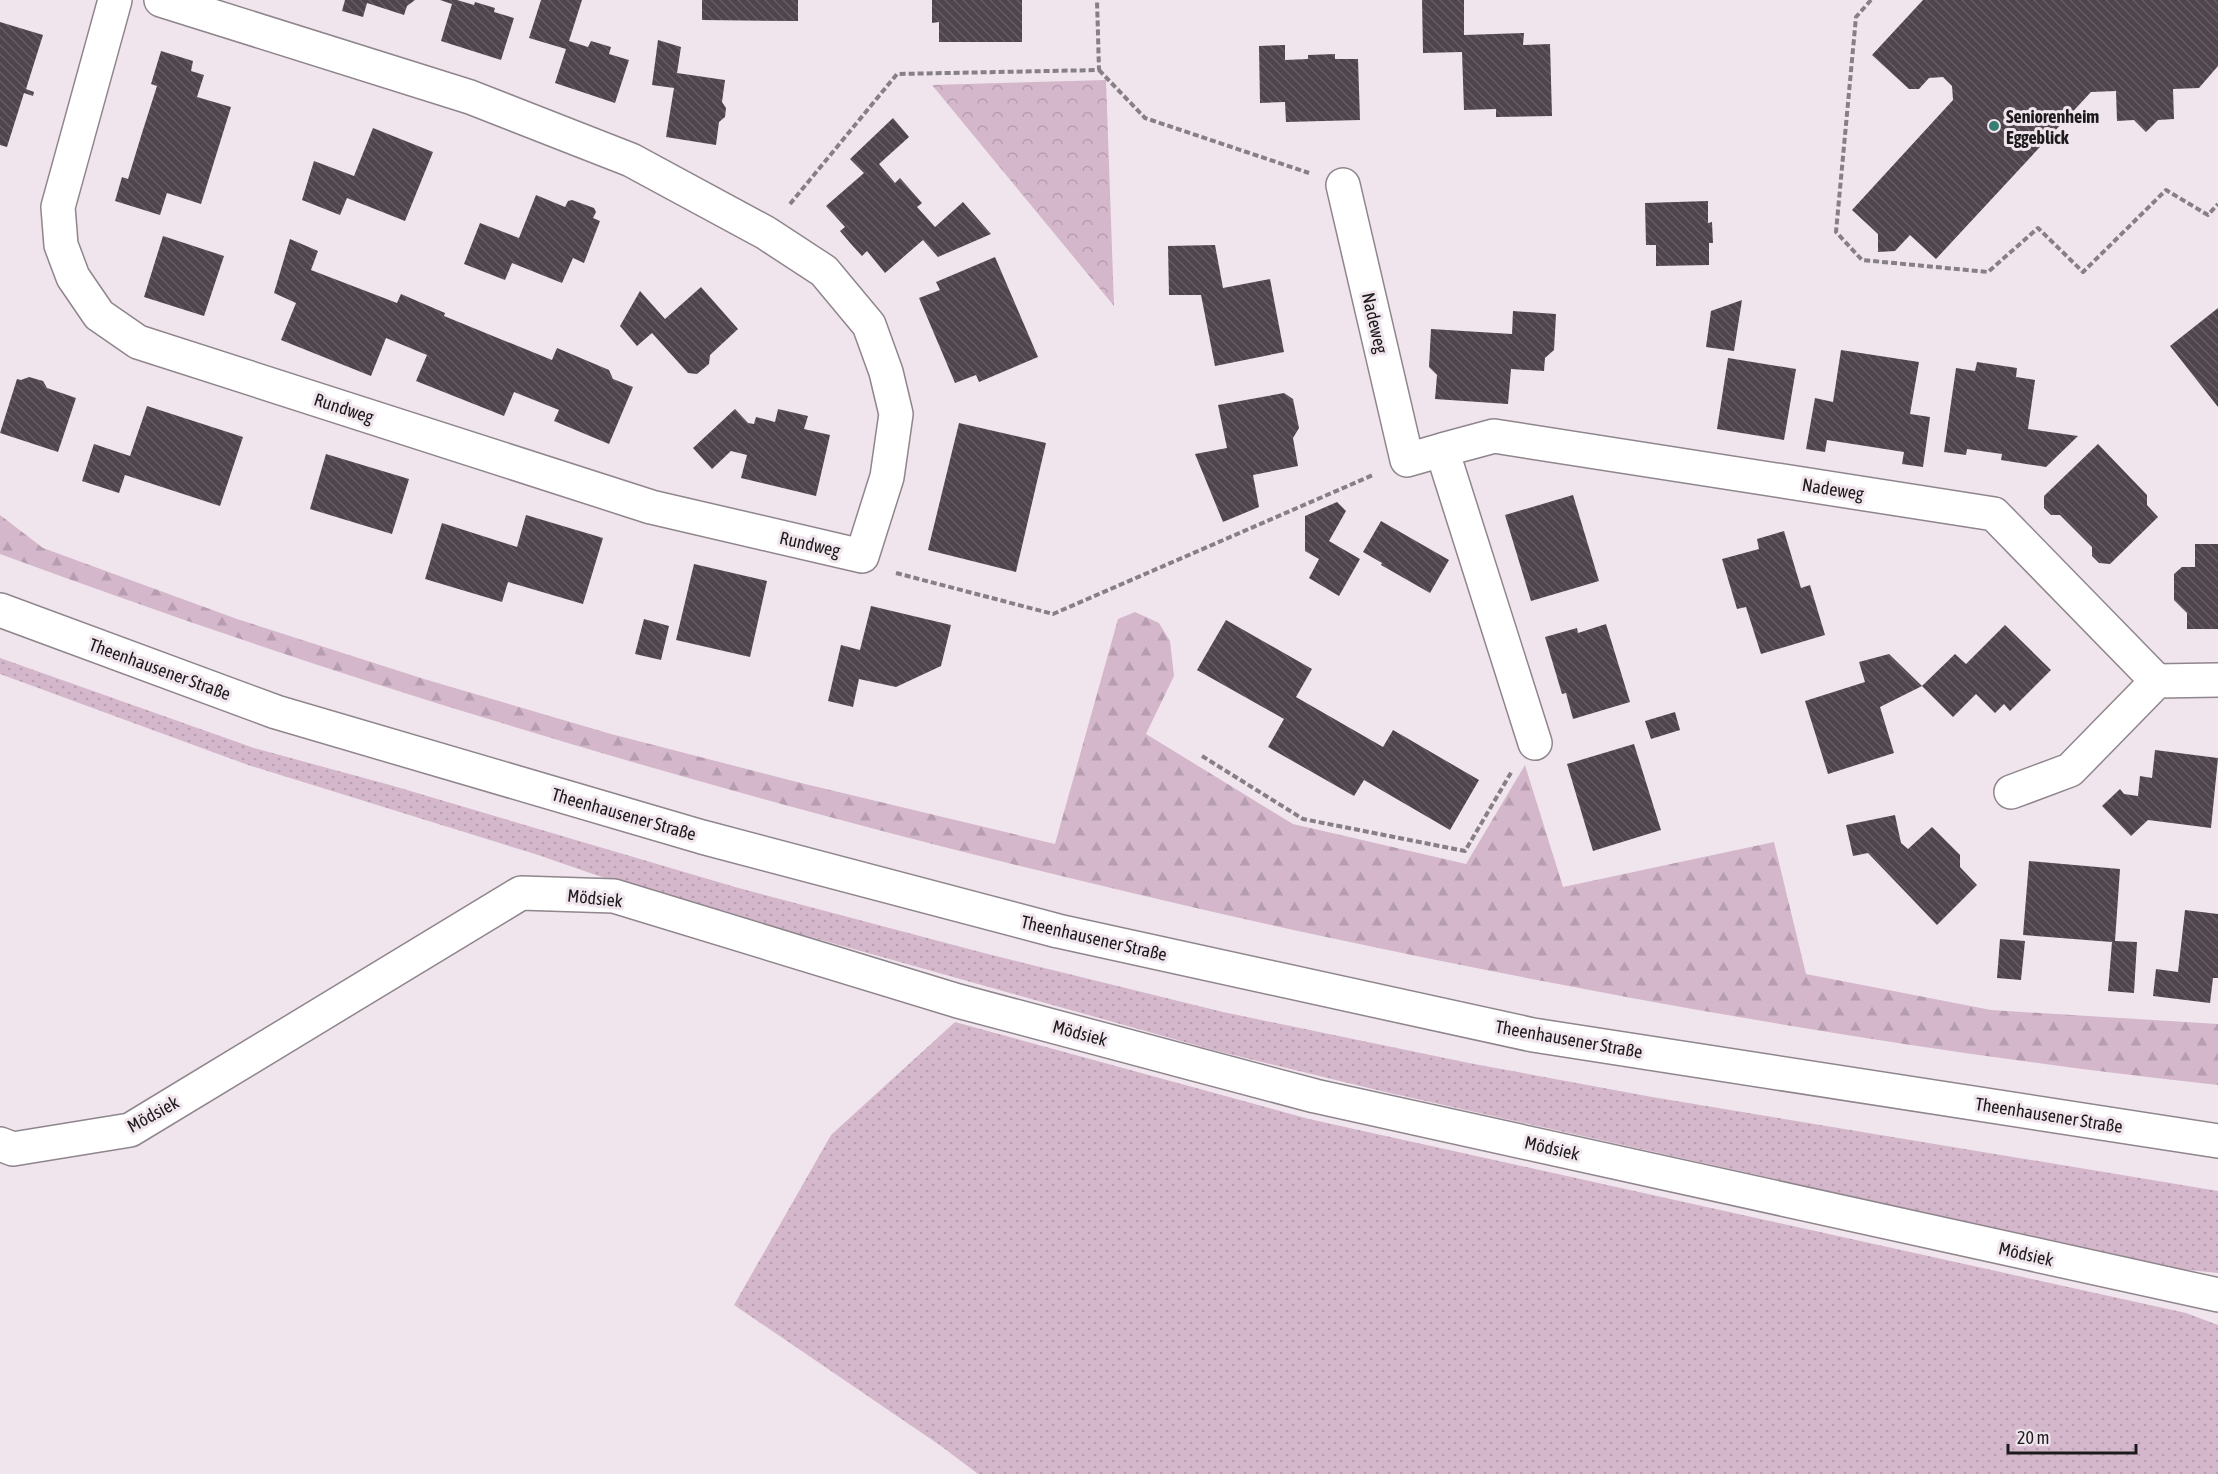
<svg xmlns="http://www.w3.org/2000/svg" width="2218" height="1474" viewBox="0 0 2218 1474" font-family="'Asap Condensed',sans-serif">
<defs>
<pattern id="grass-dots" width="8" height="8" patternUnits="userSpaceOnUse" patternTransform="scale(1.5)"><rect width="8" height="8" fill="#d5b7cc"/><path d="M2 2h.1M6 6h.1" fill="none" stroke="#b69daf" stroke-width="1.8" stroke-linecap="round"/></pattern>
<pattern id="forest-firs" width="22" height="20" patternUnits="userSpaceOnUse" patternTransform="scale(1.5)"><rect width="22" height="20" fill="#d5b7cc"/><path d="M5 1l3.5 6h-7zM16 11l3.5 6h-7z" fill="#b69daf"/></pattern>
<pattern id="park-crowns" width="20" height="18" patternUnits="userSpaceOnUse" patternTransform="scale(1.5)"><rect width="20" height="18" fill="#d5b7cc"/><path d="M2 6a3 3 0 1 1 6 0M12 15a3 3 0 1 1 6 0" fill="none" stroke="#b69daf"/></pattern>
<pattern id="building-back-hatch" width="6" height="6" patternUnits="userSpaceOnUse" patternTransform="scale(1.5)"><rect width="6" height="6" fill="#4f464d"/><path d="M-1 5l2 2M0 0l6 6M5-1l2 2" fill="none" stroke="#655d63"/></pattern>
</defs>
<rect width="100%" height="100%" fill="#f0e5ed"/>
<path fill="url(#grass-dots)" d="M0 658 254 748 390 785 735 887 984 953 1223 1012 1469 1063 1652 1097 2218 1191V1273L2178 1269 1381 1091 1213 1050 622 884 535 854 248 765 0 674Z
M955 1022 1309 1119 2186 1313 2218 1325V1474H978L941 1446 734 1305 831 1135Z"/>
<path fill="url(#forest-firs)" d="M0 515 43 548 237 619 424 679 611 734 801 783 1055 844 1118 619 1135 612 1159 623 1170 641 1174 676 1146 734 1293 824 1466 864 1525 765 1563 887 1774 842 1806 974 1991 1010 2218 1024V1085C1914 1052 1611 998 1312 934 867 837 427 712 0 554Z"/>
<path fill="url(#park-crowns)" d="M1106 80 1114 306 932 85Z"/>
<path fill="url(#building-back-hatch)" d="M345 0H415L407 6 404 15 367 3 363 17 342 11Z
M440 0H457L474 5 475 2 495 8 494 12 514 18 501 60 441 41 452 4Z
M541 0H582L569 41 588 47 591 41 611 47 609 54 629 60 615 103 555 83 566 49 529 38Z
M702 0H798V21L702 20Z
M932 0H1022V42H939V22L932 23Z
M1422 0H1464V35L1524 33 1523 45 1550 44 1552 116 1496 117V109L1464 110 1462 52 1423 53Z
M1923 0H2218V66L2199 88 2173 89 2174 119 2158 120 2146 132 2134 120 2117 121 2116 91 2091 92 1936 259 1910 235 1895 251 1878 252V234L1852 210 1953 100 1952 86 1943 77 1929 78 1919 89H1909L1872 55Z
M0 22 43 35 26 89 34 92 33 96 24 93 7 147 0 145Z
M658 40 681 47 677 73 725 80 722 102 726 108 725 117 719 122 716 145 666 137 674 88 652 85Z
M1285 45V60L1308 59V55L1335 54V59H1358L1360 120 1286 122 1285 102 1260 103 1259 46Z
M161 51 193 61 191 71 204 75 197 97 231 107 201 204 167 193 160 215 115 201 122 177 128 179 142 133 157 86 151 84Z
M893 118 909 137 879 164 895 183 900 178 922 203 917 207 935 227 963 202 991 234 938 257 923 240 885 273 867 251 862 256 851 244 840 231 845 227 826 206 864 173 850 159Z
M373 128 433 152 405 221 347 198 340 215 302 200 314 161 354 176Z
M536 195 565 207 568 201 572 200 594 208 596 212 593 218 600 221 584 263 573 258 562 283 512 263 505 280 464 264 480 223 519 238Z
M1708 201V223L1712 222 1713 243H1709V265L1656 266V245H1646L1645 203Z
M163 236 224 256 204 316 144 297Z
M290 239 318 251 311 270 397 303 401 294 445 313 444 316 552 360 557 348 609 370 613 379 633 387 609 444 554 421 559 410 514 392 504 416 416 381 427 355 386 338 371 376 281 340 296 303 274 293Z
M1215 245 1223 288 1270 279 1284 352 1215 366 1201 295H1169L1168 246Z
M995 257 1038 357 979 382 976 375 955 383 919 298 940 290 936 282Z
M701 287 738 329 710 355 709 364 697 374 688 373 652 333 637 346 620 326 640 291 665 319Z
M1742 300 1734 351 1706 347 1711 311Z
M2218 308V407L2170 346Z
M1513 311 1556 314 1554 350 1545 358 1544 371 1511 369 1508 404 1435 399 1437 375 1429 367 1431 329 1512 334Z
M1841 350 1919 362 1910 414 1930 417 1923 467 1902 464 1904 452 1827 440 1825 452 1806 449 1815 398 1833 402Z
M1728 358 1796 369 1784 440 1717 429Z
M1977 362 2017 368 2016 377 2035 380 2028 429 2078 436 2046 467 2001 460 2002 454 1967 449 1966 455 1944 452 1956 368 1975 371Z
M29 377 43 381 47 388 76 398 58 452 0 433 17 379 21 380Z
M1284 393 1293 399 1299 428 1293 438 1298 466 1253 475 1259 507 1223 522 1195 454 1227 448 1218 405Z
M147 406 243 437 220 506 125 475 119 493 82 481 94 444 130 456Z
M735 409 748 423 754 424 756 417 775 422 778 409 808 416 804 429 830 435 816 496 741 478 747 455 731 451 712 469 693 448Z
M959 423 1046 443 1016 572 928 550Z
M2098 444 2147 495V505L2158 517 2110 564 2099 563 2092 556V547L2060 515H2051L2044 508V496Z
M326 454 409 479 392 534 310 509Z
M1573 495 1599 581 1531 601 1505 515Z
M1337 502 1346 511 1329 541 1360 559 1339 596 1309 578 1319 559 1305 551V516Z
M526 515 603 538 583 604 508 582 502 602 425 579 442 523 517 547Z
M1381 521 1449 560 1430 593 1381 565 1382 563 1363 552Z
M1784 531 1801 588 1810 585 1825 635 1761 654 1746 607 1737 609 1722 559 1759 549 1757 539Z
M2195 544H2218V629H2187V613L2174 600V574L2182 567H2195Z
M694 564 767 581 750 657 676 640Z
M871 606 951 625 941 666 896 687 859 679 853 707 828 701 841 645 860 650Z
M644 619 669 626 661 660 635 654Z
M1226 620 1312 669 1296 697 1383 747 1393 730 1479 780 1450 830 1364 780 1354 796 1268 747 1284 719 1197 670Z
M1606 624 1630 702 1573 719 1566 693 1562 694 1545 637 1577 628 1578 633Z
M2005 625 2051 670 2010 711 2004 704 1995 713 1976 694 1953 717 1922 686 1955 654 1966 664Z
M1889 654 1922 686 1880 707 1894 753 1828 774 1805 701 1865 682 1859 662Z
M1675 712 1680 730 1651 739 1645 721Z
M1634 744 1661 830 1593 851 1567 764Z
M2155 750 2218 758 2211 828 2148 820 2131 836 2102 806 2120 789 2124 794 2138 796 2140 776 2152 778Z
M1895 815 1901 843 1908 849 1932 827 1960 855V867L1977 885 1937 925 1868 853 1853 856 1846 825Z
M2029 861 2120 869 2115 941 2137 942 2134 993 2108 991 2112 942 2023 935Z
M2185 910 2218 914V978H2213L2210 1003 2153 996 2156 969 2178 972Z
M2000 939 2025 941 2021 980 1997 978Z"/>
<g fill="none" stroke-linecap="round" stroke-linejoin="round">
<g stroke="#8f858c" stroke-width="36">
<path id="minor" d="M115 0 58 207 61 245 73 277 99 315 138 342 651 507 862 556 887 477 896 414 886 372 869 325 824 271 766 233 631 160 470 97 161 0
M1343 185 1407 460 1442 450 1535 743
M1442 450 1494 436 1994 514 2157 681 2218 680
M2011 792 2070 770 2157 681
M0 1144 13 1149 130 1130 521 893 614 896 958 1001 1315 1096 2218 1295"/>
</g>
<g stroke="#8f858c" stroke-width="36">
<path id="secondary" d="M0 610 276 712 702 837 1058 931 1533 1035 2218 1141"/>
</g>
<path stroke="#867f84" stroke-width="4" stroke-dasharray="6 3" stroke-linecap="butt" d="M1871 0 1856 17 1836 232 1862 260 1988 272 2038 228 2083 272 2166 190 2208 215 2218 204
M1099 70 1145 118 1309 173
M790 204 897 74 1099 70 1097 0
M896 573 1053 614 1373 475
M1202 756 1303 819 1465 851 1512 771"/>
<use href="#minor" stroke="#fff" stroke-width="33"/>
<use href="#secondary" stroke="#fff" stroke-width="33"/>
</g>
<circle fill="#377d73" stroke="#f0e5ed" stroke-width="2" cx="1994" cy="126" r="6"/>
<g text-anchor="middle" dominant-baseline="central" stroke-width="6" stroke-linejoin="round" paint-order="stroke">
<g font-size="18" font-weight="bold" fill="#1d1a1c" stroke="#f0e5ed" text-anchor="start">
<text x="2006" y="116">Seniorenheim<tspan x="2006" dy="21">Eggeblick</tspan></text>
</g>
<g font-size="18" fill="#1d1a1c" stroke="#f0e5ed">
<text transform="translate(1375 323) rotate(77)">Nadeweg</text>
<text transform="translate(344 408) rotate(18)">Rundweg</text>
<text transform="translate(1833 489) rotate(9)">Nadeweg</text>
<text transform="translate(810 544) rotate(13)">Rundweg</text>
<text transform="translate(160 669) rotate(20)">Theenhausener Straße</text>
<text transform="translate(624 814) rotate(16)">Theenhausener Straße</text>
<text transform="translate(595 898) rotate(6)">Mödsiek</text>
<text transform="translate(1094 938) rotate(13)">Theenhausener Straße</text>
<text transform="translate(1080 1033) rotate(15)">Mödsiek</text>
<text transform="translate(1569 1039) rotate(10)">Theenhausener Straße</text>
<text transform="translate(153 1114) rotate(-29)">Mödsiek</text>
<text transform="translate(2049 1115) rotate(9)">Theenhausener Straße</text>
<text transform="translate(1552 1148) rotate(13)">Mödsiek</text>
<text transform="translate(2026 1254) rotate(13)">Mödsiek</text>
</g>
</g>
<path d="M2008 1444v9h128v-9" fill="none" stroke="#1d1a1c" stroke-width="3"/>
<text x="2017" y="1444" font-size="18" fill="#1d1a1c" stroke="#f0e5ed" stroke-width="4.5" paint-order="stroke">20 m</text>
</svg>
